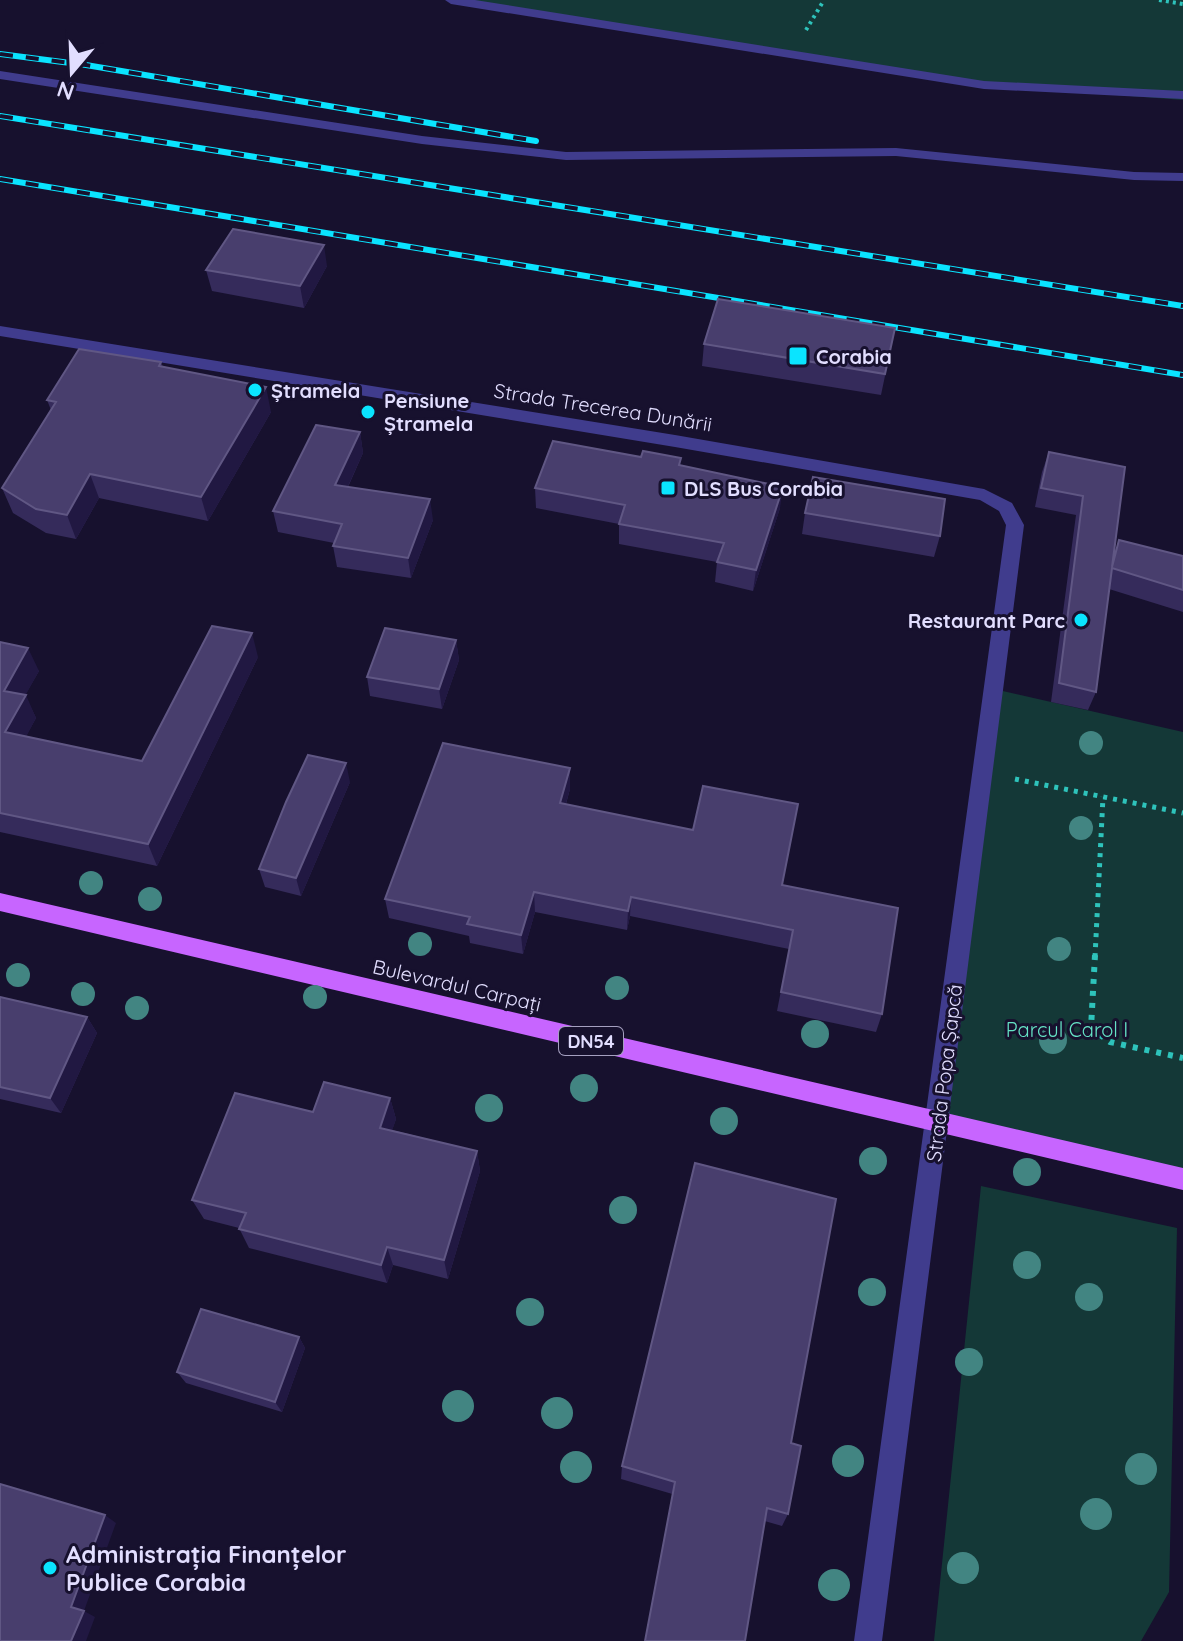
<svg xmlns="http://www.w3.org/2000/svg" width="1183" height="1641" viewBox="0 0 1183 1641" font-family="Quicksand,sans-serif">
<rect width="100%" height="100%" fill="#17112e"/>
<path fill="#143837" d="M451 0H1183V100L984 85Z
M994 689 1183 732V1179L937 1123Z
M981 1186 1177 1228 1169 1592 1141 1641H934Z"/>
<g fill="none" stroke-linecap="round" stroke-linejoin="round">
<path stroke="#2ec3bb" stroke-width="4" stroke-dasharray="3 4" stroke-linecap="butt" d="M1159 0 1183 4
M806 30 824 0"/>
<path stroke="#2ec3bb" stroke-width="5" stroke-dasharray="4 6" stroke-linecap="butt" d="M1015 779 1183 813
M1095 957 1103 797"/>
<path stroke="#2ec3bb" stroke-width="6" stroke-dasharray="5 7" stroke-linecap="butt" d="M1095 955 1091 1028 1110 1042 1183 1058"/>
<path fill="#403c8d" fill-rule="evenodd" d="M445 0H475L984 81 1183 91V99L984 89 451 4Z
M0 71 422 136 566 152 896 148 1134 172 1183 173V181L1134 180 896 156 566 160 422 144 0 79Z"/>
<path fill="#403c8d" fill-rule="evenodd" d="M0 326 675 435 984 489 1012 503 1024 525 882 1641H854L1006 525 999 511 980 500 675 447 0 336Z"/>
<path fill="#c765ff" fill-rule="evenodd" d="M0 893 1183 1168V1190L0 911Z"/>
<g stroke="#0ae4ff" stroke-width="6">
<path id="rail" d="M0 54 86 65 536 141
M0 116 1183 306
M0 179 1183 375"/>
</g>
<use href="#rail" stroke="#17112e" stroke-width="4" stroke-dasharray="13" stroke-linecap="butt"/>
</g>
<g fill="#428582">
<circle cx="1091" cy="743" r="12"/>
<circle cx="1081" cy="828" r="12"/>
<circle cx="91" cy="883" r="12"/>
<circle cx="150" cy="899" r="12"/>
<circle cx="420" cy="944" r="12"/>
<circle cx="1059" cy="949" r="12"/>
<circle cx="18" cy="975" r="12"/>
<circle cx="617" cy="988" r="12"/>
<circle cx="83" cy="994" r="12"/>
<circle cx="315" cy="997" r="12"/>
<circle cx="137" cy="1008" r="12"/>
<circle cx="815" cy="1034" r="14"/>
<circle cx="1053" cy="1040" r="14"/>
<circle cx="584" cy="1088" r="14"/>
<circle cx="489" cy="1108" r="14"/>
<circle cx="724" cy="1121" r="14"/>
<circle cx="873" cy="1161" r="14"/>
<circle cx="1027" cy="1172" r="14"/>
<circle cx="623" cy="1210" r="14"/>
<circle cx="1027" cy="1265" r="14"/>
<circle cx="872" cy="1292" r="14"/>
<circle cx="1089" cy="1297" r="14"/>
<circle cx="530" cy="1312" r="14"/>
<circle cx="969" cy="1362" r="14"/>
<circle cx="458" cy="1406" r="16"/>
<circle cx="557" cy="1413" r="16"/>
<circle cx="848" cy="1461" r="16"/>
<circle cx="576" cy="1467" r="16"/>
<circle cx="1141" cy="1469" r="16"/>
<circle cx="1096" cy="1514" r="16"/>
<circle cx="963" cy="1568" r="16"/>
<circle cx="834" cy="1585" r="16"/>
</g>
<path fill="#352b5b" d="M327 266 304 308 212 291 206 270Z
M895 328 881 395 702 366 704 344Z
M161 362 163 367 271 412 208 521 99 498 76 539 46 533 13 513 2 488 51 410 47 400Z
M360 432 363 453 348 487 433 520 411 578 337 567 333 546 334 543 278 532 273 511Z
M1049 452 1125 467 1114 555 1119 540 1183 556V612L1109 589 1096 692 1088 710 1051 702 1076 515 1035 507 1042 472Z
M681 465 780 508 753 591 715 582 717 562 619 544V524L536 508 535 488Z
M805 513 940 536 934 557 802 534Z
M456 640 459 660 442 709 370 696 367 677Z
M0 642 39 671 25 695 36 718 26 736 142 761 258 657 157 866 0 832Z
M350 782 301 896 265 887 259 869Z
M570 789 566 804 782 885 882 1014 876 1032 777 1011 789 949 630 916 627 930 535 912 523 954 470 943 469 936 389 918 385 899Z
M0 997 87 1017 97 1033 61 1113 0 1099Z
M390 1098 396 1119 392 1130 477 1151 480 1171 448 1279 393 1265 387 1283 249 1248 239 1228 204 1219 192 1200 313 1112Z
M299 1337 305 1348 282 1412 186 1383 177 1372Z
M791 1443 788 1514 782 1526 621 1479 622 1466Z"/>
<path fill="#211842" d="M324 245 327 266 304 308 300 286Z
M266 387 271 412 208 521 201 497Z
M360 432 363 453 339 506 335 485Z
M90 474 99 498 76 539 67 515Z
M783 487 780 508 753 591 756 570Z
M430 499 433 520 411 578 408 558Z
M252 633 258 657 157 866 148 844Z
M456 640 459 660 442 709 439 689Z
M28 648 39 671 15 714 4 691Z
M26 695 36 718 17 754 5 732Z
M346 763 350 782 301 896 296 878Z
M570 768V789L560 824V803Z
M534 892 535 912 523 954 521 935Z
M631 897 630 916 627 930 628 911Z
M87 1017 97 1033 61 1113 50 1098Z
M390 1098 396 1119 386 1149 380 1128Z
M477 1151 480 1171 448 1279 444 1260Z
M387 1247 393 1265 387 1283 381 1265Z
M299 1337 305 1348 282 1412 275 1402Z
M105 1515 116 1523 84 1611 95 1617 86 1641H71V1607Z"/>
<path fill="#483e6d" stroke="#605784" stroke-width="2" d="M233 229 324 245 300 286 206 270Z
M718 299 895 328 885 374 704 344Z
M79 349 161 362 159 366 266 387 201 497 90 474 67 515 36 509 2 488 56 402 47 400Z
M316 425 360 432 335 485 430 499 408 558 333 546 342 524 273 511Z
M553 441 641 457 643 451 681 458 679 465 783 487 756 570 717 562 724 543 619 524 625 505 535 488Z
M1049 452 1125 467 1112 567 1119 540 1183 556V590L1112 568 1096 692 1059 683 1083 496 1041 488Z
M813 477 945 499 940 536 805 513Z
M212 626 252 633 148 844 0 813V642L28 648 4 691 26 695 5 732 142 761Z
M385 628 456 640 439 689 367 677Z
M443 743 570 768 560 803 693 830 703 786 798 804 782 885 898 908 882 1014 781 992 793 930 631 897 628 911 534 892 521 935 467 924 470 917 385 899Z
M308 755 346 763 296 878 259 869 286 802Z
M0 997 87 1017 50 1098 0 1087Z
M324 1082 390 1098 380 1128 477 1151 444 1260 387 1247 381 1265 239 1229 246 1213 192 1200 235 1093 313 1112Z
M695 1163 836 1199 791 1443 801 1446 788 1514 767 1508 745 1641H645L675 1482 622 1466Z
M201 1309 299 1337 275 1402 177 1372Z
M0 1484 105 1515 71 1607 84 1611 71 1641H0Z"/>
<g fill="#0ae4ff" stroke="#17112e" stroke-width="3">
<rect x="788" y="346" width="20" height="20" rx="4"/>
<circle cx="255" cy="390" r="8"/>
<circle cx="368" cy="412" r="8"/>
<rect x="660" y="480" width="16" height="16" rx="4"/>
<circle cx="1081" cy="620" r="8"/>
<circle cx="50" cy="1568" r="8"/>
</g>
<g text-anchor="middle" dominant-baseline="central" stroke-width="6" stroke-linejoin="round" paint-order="stroke">
<rect fill="#17112e" stroke="#a5a0c0" stroke-width="2" x="559" y="1027" width="64" height="28" rx="6"/>
<g font-size="18" font-weight="bold" fill="#e2deff">
<text x="591" y="1041">DN54</text>
</g>
<g font-size="20" font-weight="bold" fill="#e2deff" stroke="#17112e" text-anchor="start">
<text x="816" y="356">Corabia</text>
<text x="271" y="390">Ștramela</text>
<text x="384" y="400">Pensiune<tspan x="384" dy="23">Ștramela</tspan></text>
<text x="684" y="488">DLS Bus Corabia</text>
<text x="1065" y="620" text-anchor="end">Restaurant Parc</text>
</g>
<g font-size="20" fill="#e2deff" stroke="#17112e">
<text transform="translate(603 407) rotate(9)">Strada Trecerea Dunării</text>
<text transform="translate(457 985) rotate(13)">Bulevardul Carpați</text>
<text transform="translate(944 1073) rotate(-83)">Strada Popa Șapcă</text>
</g>
<g font-size="20" fill="#65e4c6" stroke="#17112e">
<text x="1067" y="1029">Parcul Carol I</text>
</g>
<g font-size="24" font-weight="bold" fill="#e2deff" stroke="#17112e" text-anchor="start">
<text x="66" y="1554">Administrația Finanțelor<tspan x="66" dy="28">Publice Corabia</tspan></text>
</g>
</g>
<g transform="translate(72 72) rotate(199)" stroke="#17112e" stroke-width="6" paint-order="stroke">
<path d="M0-6L14 30L0 20L-14 30Z" fill="#e2deff"/>
<text y="-12" font-size="22" font-weight="bold" text-anchor="middle" fill="#e2deff">N</text>
</g>
</svg>
